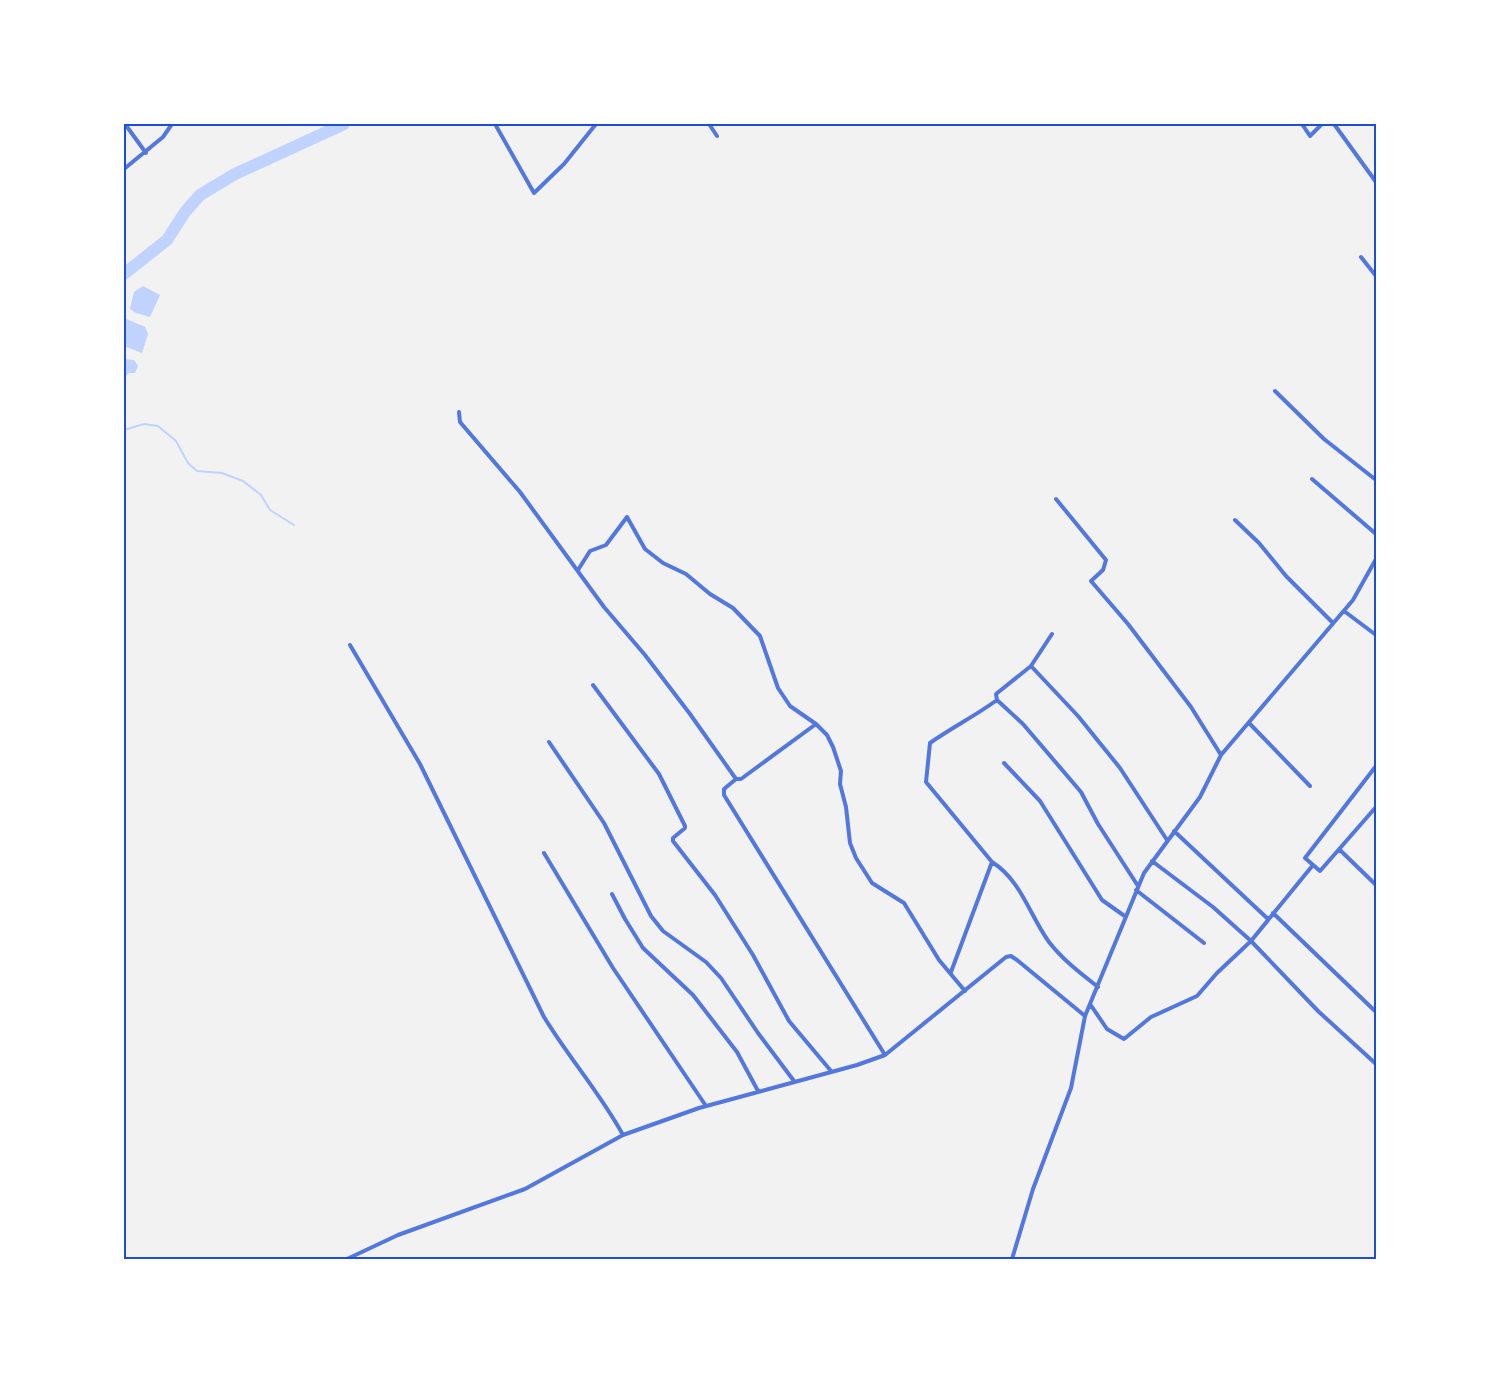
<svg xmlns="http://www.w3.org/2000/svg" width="1500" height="1383" viewBox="0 0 1500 1383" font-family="Bitter,serif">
<rect width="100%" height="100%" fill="#f2f2f2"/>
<path fill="#bfd3fe" d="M143 286 160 295 150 317 136 313 130 309 134 292Z
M124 318 145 327 148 334 142 353 124 346Z
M124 359 134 360 138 366 135 373H129L124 378Z"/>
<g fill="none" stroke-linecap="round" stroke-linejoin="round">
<path stroke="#bfd3fe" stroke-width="2" d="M124 430 144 424 158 426 176 441 188 463 197 471 222 473 243 481 261 495 270 510 294 525"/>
<path stroke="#bfd3fe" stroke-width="12" d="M124 274 167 240 185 212 200 195 235 174 344 124"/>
<path stroke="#5277de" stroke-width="4" d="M125 124 146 153
M495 124 534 193 564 164 596 124
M709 124 717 136
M1302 124 1310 136 1322 124
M1334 124 1376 182
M124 169 163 137 172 124
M1361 257 1376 276
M1275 391 1324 439 1376 480
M459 412 460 422 520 492 604 607 645 655 690 714 736 779
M1312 479 1376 534
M1056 499 1106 560 1103 570 1091 581 1128 624 1191 707 1221 755
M627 517 645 549 663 563 686 574 710 594 733 608 760 636 778 688 790 706 816 724 827 735 833 747 841 771 840 784 846 807 850 843 856 858 872 883 904 903 939 960 965 991
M1235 520 1259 543 1286 576 1333 623
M578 570 590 551 606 545 627 517
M1344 611 1376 635
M350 645 420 764 544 1017C569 1058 600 1093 623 1135
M1031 666 1078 716 1120 768 1167 840
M593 685 659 774 685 826V828L673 838V841L715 895 753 955 789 1021 831 1071
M997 700 1023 724 1081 792 1098 824 1138 886
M816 724 741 779H736L724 789V795L885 1055
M1250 724 1310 786
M549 742 604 823 651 916 663 931 706 962 721 978 758 1033 794 1081
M1004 763 1040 801 1102 900 1126 917
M1376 766 1305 858 1320 871 1376 807
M1174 831 1268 919
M1340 850 1376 885
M544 853 613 968 706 1106
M1152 861 1213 907 1251 941 1318 1011 1376 1064
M992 862C1021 880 1030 916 1049 942 1063 960 1080 973 1098 987
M1136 890 1204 943
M612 894 625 919 643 948 693 995 737 1052 758 1091
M1273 913 1376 1012
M951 972 992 862 926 782 930 743C953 727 975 716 997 700L996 694 1031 666 1052 634
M1090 1004 1107 1029 1124 1039 1151 1017 1197 996 1217 973 1251 941 1313 865
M347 1259 398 1235 525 1189 623 1135 699 1108 857 1065 885 1055 1006 957 1011 956 1017 960 1085 1016
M1012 1259 1033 1189 1071 1088 1085 1016 1144 873 1200 797 1221 755 1353 600 1376 559"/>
</g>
<rect width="1500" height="1383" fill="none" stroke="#ffffff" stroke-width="250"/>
<rect x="125" y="125" width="1250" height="1133" fill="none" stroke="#1d4ed8" stroke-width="2"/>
</svg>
